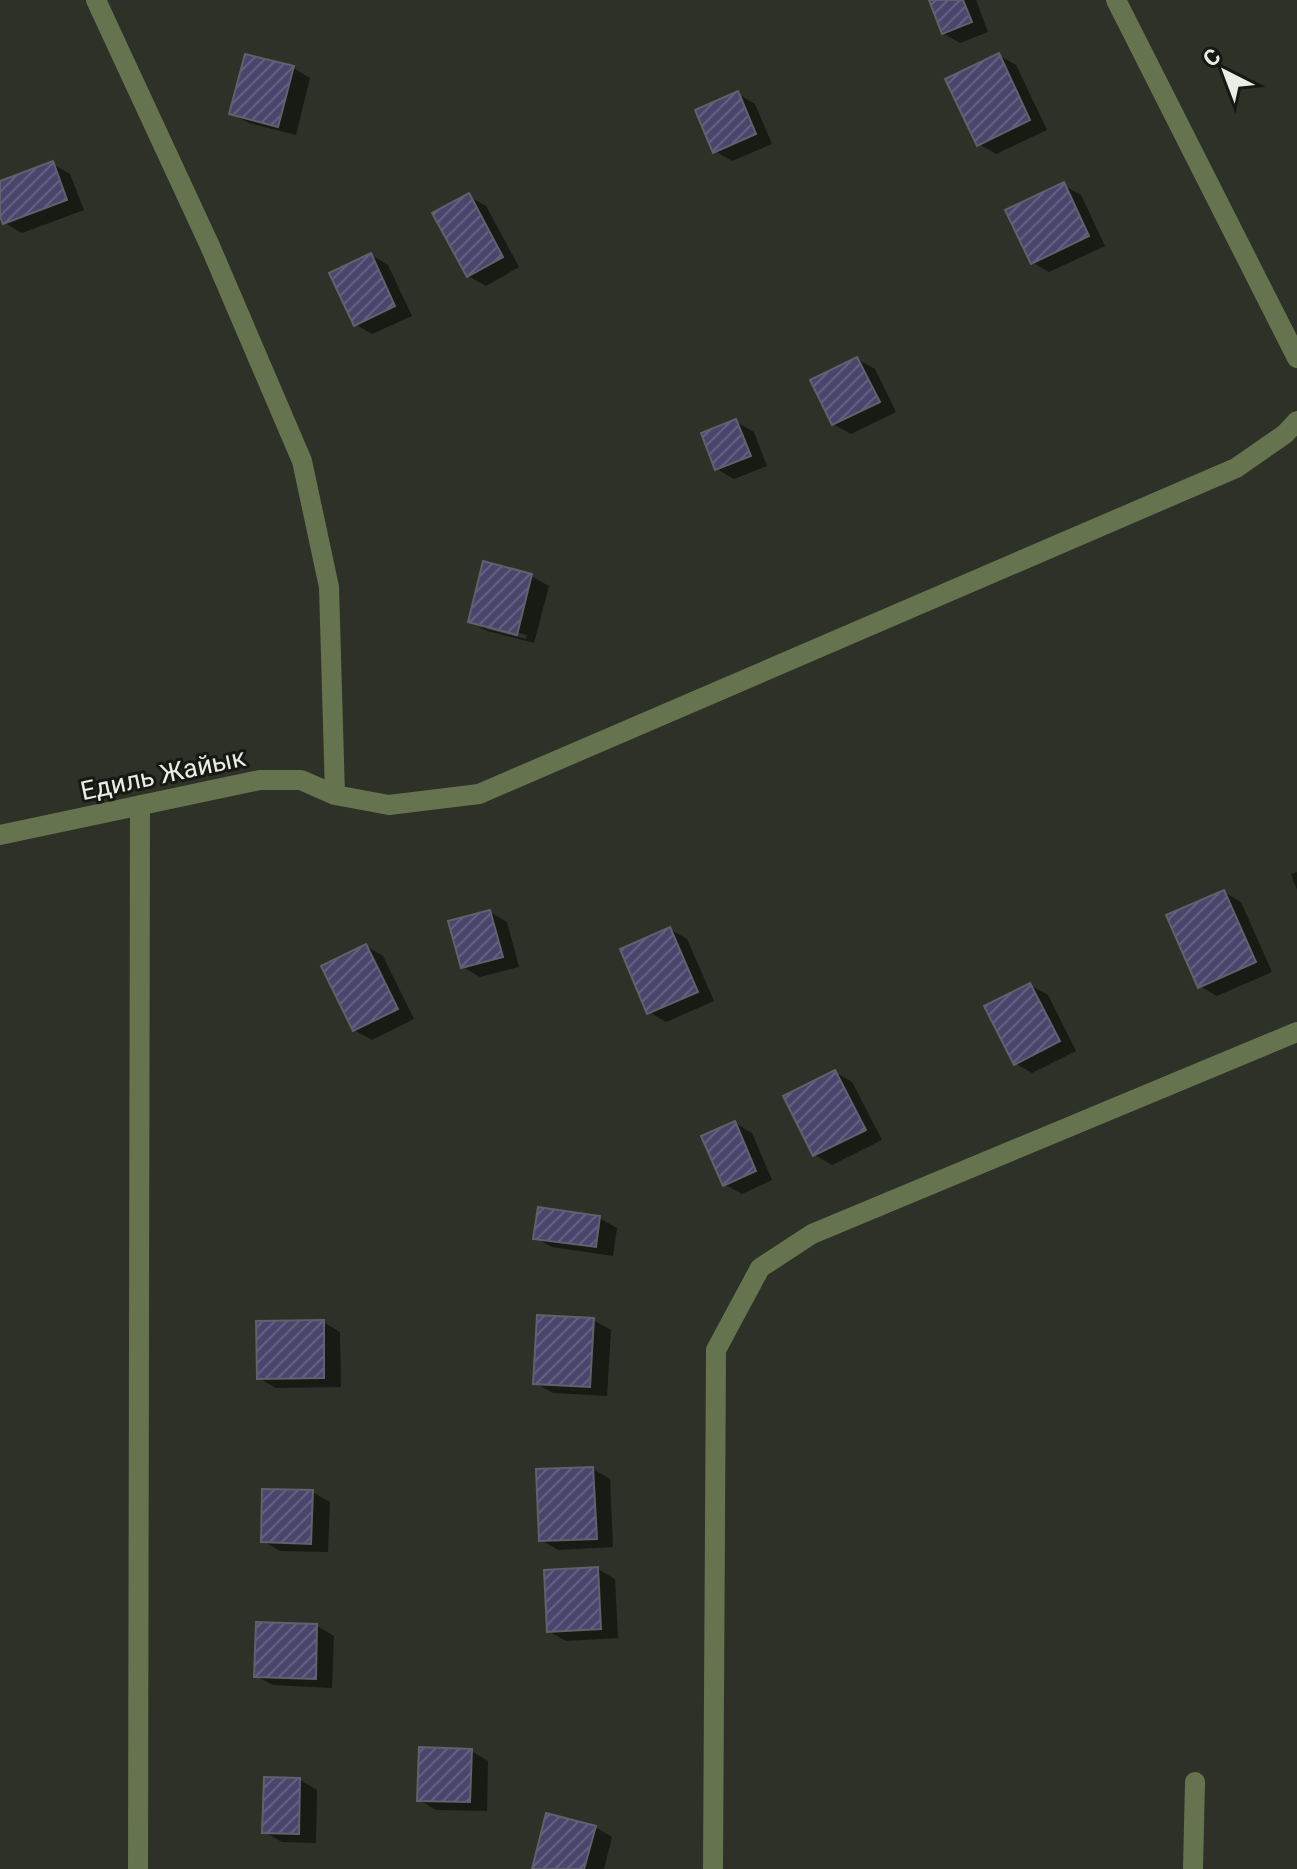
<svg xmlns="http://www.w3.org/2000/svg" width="1297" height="1869" viewBox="0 0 1297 1869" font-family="Roboto,sans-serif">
<defs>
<pattern id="building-hatch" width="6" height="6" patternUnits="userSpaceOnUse" patternTransform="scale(2)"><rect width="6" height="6" fill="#49466d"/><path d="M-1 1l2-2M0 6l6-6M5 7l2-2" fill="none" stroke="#636182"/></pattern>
</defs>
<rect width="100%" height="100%" fill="#2d3127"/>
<path fill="#0007" fill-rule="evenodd" d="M931 0H976L988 32 960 43 943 33Z
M998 55 1016 65 1047 130 996 154 979 144Z
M293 68 310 78 296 135 249 123 232 114Z
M738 94 755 104 772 144 732 161 715 151Z
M53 164 70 174 84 210 22 233 5 223 0 210V183Z
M1063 185 1081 195 1105 246 1049 272 1032 262Z
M468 196 486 206 519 267 486 286 468 276Z
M371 255 388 265 412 316 372 334 355 324Z
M857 359 875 369 896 412 851 434 833 424Z
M736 422 754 432 767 466 734 479 717 469Z
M531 576 549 586 534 643 487 631 470 621ZM486 625 527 635 526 639 486 629Z
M1297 872V890L1291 874Z
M1224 892 1241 902 1272 972 1217 996 1200 986Z
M490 912 507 922 519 967 480 977 463 967Z
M670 929 687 939 714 1001 666 1022 649 1012Z
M366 946 383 956 414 1019 372 1040 354 1030Z
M1030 985 1048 995 1076 1051 1032 1073 1015 1063Z
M835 1072 852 1082 882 1140 832 1165 815 1155Z
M735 1123 752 1133 772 1180 742 1194 724 1184Z
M599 1218 617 1228 613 1256 552 1247 535 1237Z
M593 1320 611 1330 607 1396 553 1393 535 1383Z
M323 1322 340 1332 341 1387 276 1388 259 1378Z
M593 1469 610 1479 613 1547 558 1550 541 1540Z
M312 1492 330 1502 328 1552 280 1551 263 1541Z
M598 1569 615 1579 618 1638 566 1641 548 1631Z
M317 1626 334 1636 332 1688 273 1685 256 1676Z
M471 1751 488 1761 487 1811 436 1810 419 1800Z
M300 1780 317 1790 316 1843 282 1842 264 1832Z
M595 1827 612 1837 604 1869H534Z"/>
<path fill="url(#building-hatch)" stroke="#61616c" stroke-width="2" d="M929 0H963L972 22 942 34Z
M999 53 1030 120 977 146 945 79Z
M245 54 294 66 278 127 229 114Z
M738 91 756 134 713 153 695 110Z
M53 161 67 200 3 224 0 216V181Z
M1064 182 1089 236 1031 264 1005 210Z
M469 193 503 257 467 277 432 213Z
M371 253 395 306 354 326 329 273Z
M857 357 880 402 832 425 810 380Z
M736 419 751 456 715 470 701 433Z
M483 561 532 574 517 635 468 622Z
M1224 890 1256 962 1198 988 1166 915Z
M490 910 503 957 461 968 448 921Z
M670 927 698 992 647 1014 620 949Z
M366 944 398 1009 353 1031 321 966Z
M1030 983 1060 1041 1014 1065 984 1006Z
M835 1070 866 1130 813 1156 783 1096Z
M735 1121 756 1171 723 1186 701 1136Z
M538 1207 600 1216 596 1247 533 1239Z
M537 1315 594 1318 590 1387 533 1384Z
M324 1320V1378L257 1379 256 1321Z
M593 1467 597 1539 539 1541 536 1469Z
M262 1489 313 1490 311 1544 261 1542Z
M598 1567 601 1629 547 1632 544 1570Z
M256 1622 317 1624 316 1679 254 1677Z
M419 1747 472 1749 470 1802 417 1801Z
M264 1777 300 1778 299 1834 262 1833Z
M546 1813 596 1826 584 1869H532Z"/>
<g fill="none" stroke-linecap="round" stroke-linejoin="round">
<path stroke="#66734f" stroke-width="20" d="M96 0 210 246 302 461 329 587 335 795
M1116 0 1297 358
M0 835 260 780H301L335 795 389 805 479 794 1236 468 1285 434 1297 421
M138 1869 140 805
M713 1869 716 1350 760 1268 812 1234 1297 1032
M1193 1869 1195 1782"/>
</g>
<g text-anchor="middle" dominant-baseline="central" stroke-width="6" stroke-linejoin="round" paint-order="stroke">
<g font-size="26" fill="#eaece6" stroke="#161814">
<text transform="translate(163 774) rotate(-12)">Едиль Жайык</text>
</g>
</g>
<g transform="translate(1225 72) rotate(318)" stroke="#161814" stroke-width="6" paint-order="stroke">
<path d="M0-6L14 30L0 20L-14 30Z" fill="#eaece6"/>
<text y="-12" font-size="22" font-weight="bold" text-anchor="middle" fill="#eaece6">С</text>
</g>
</svg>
